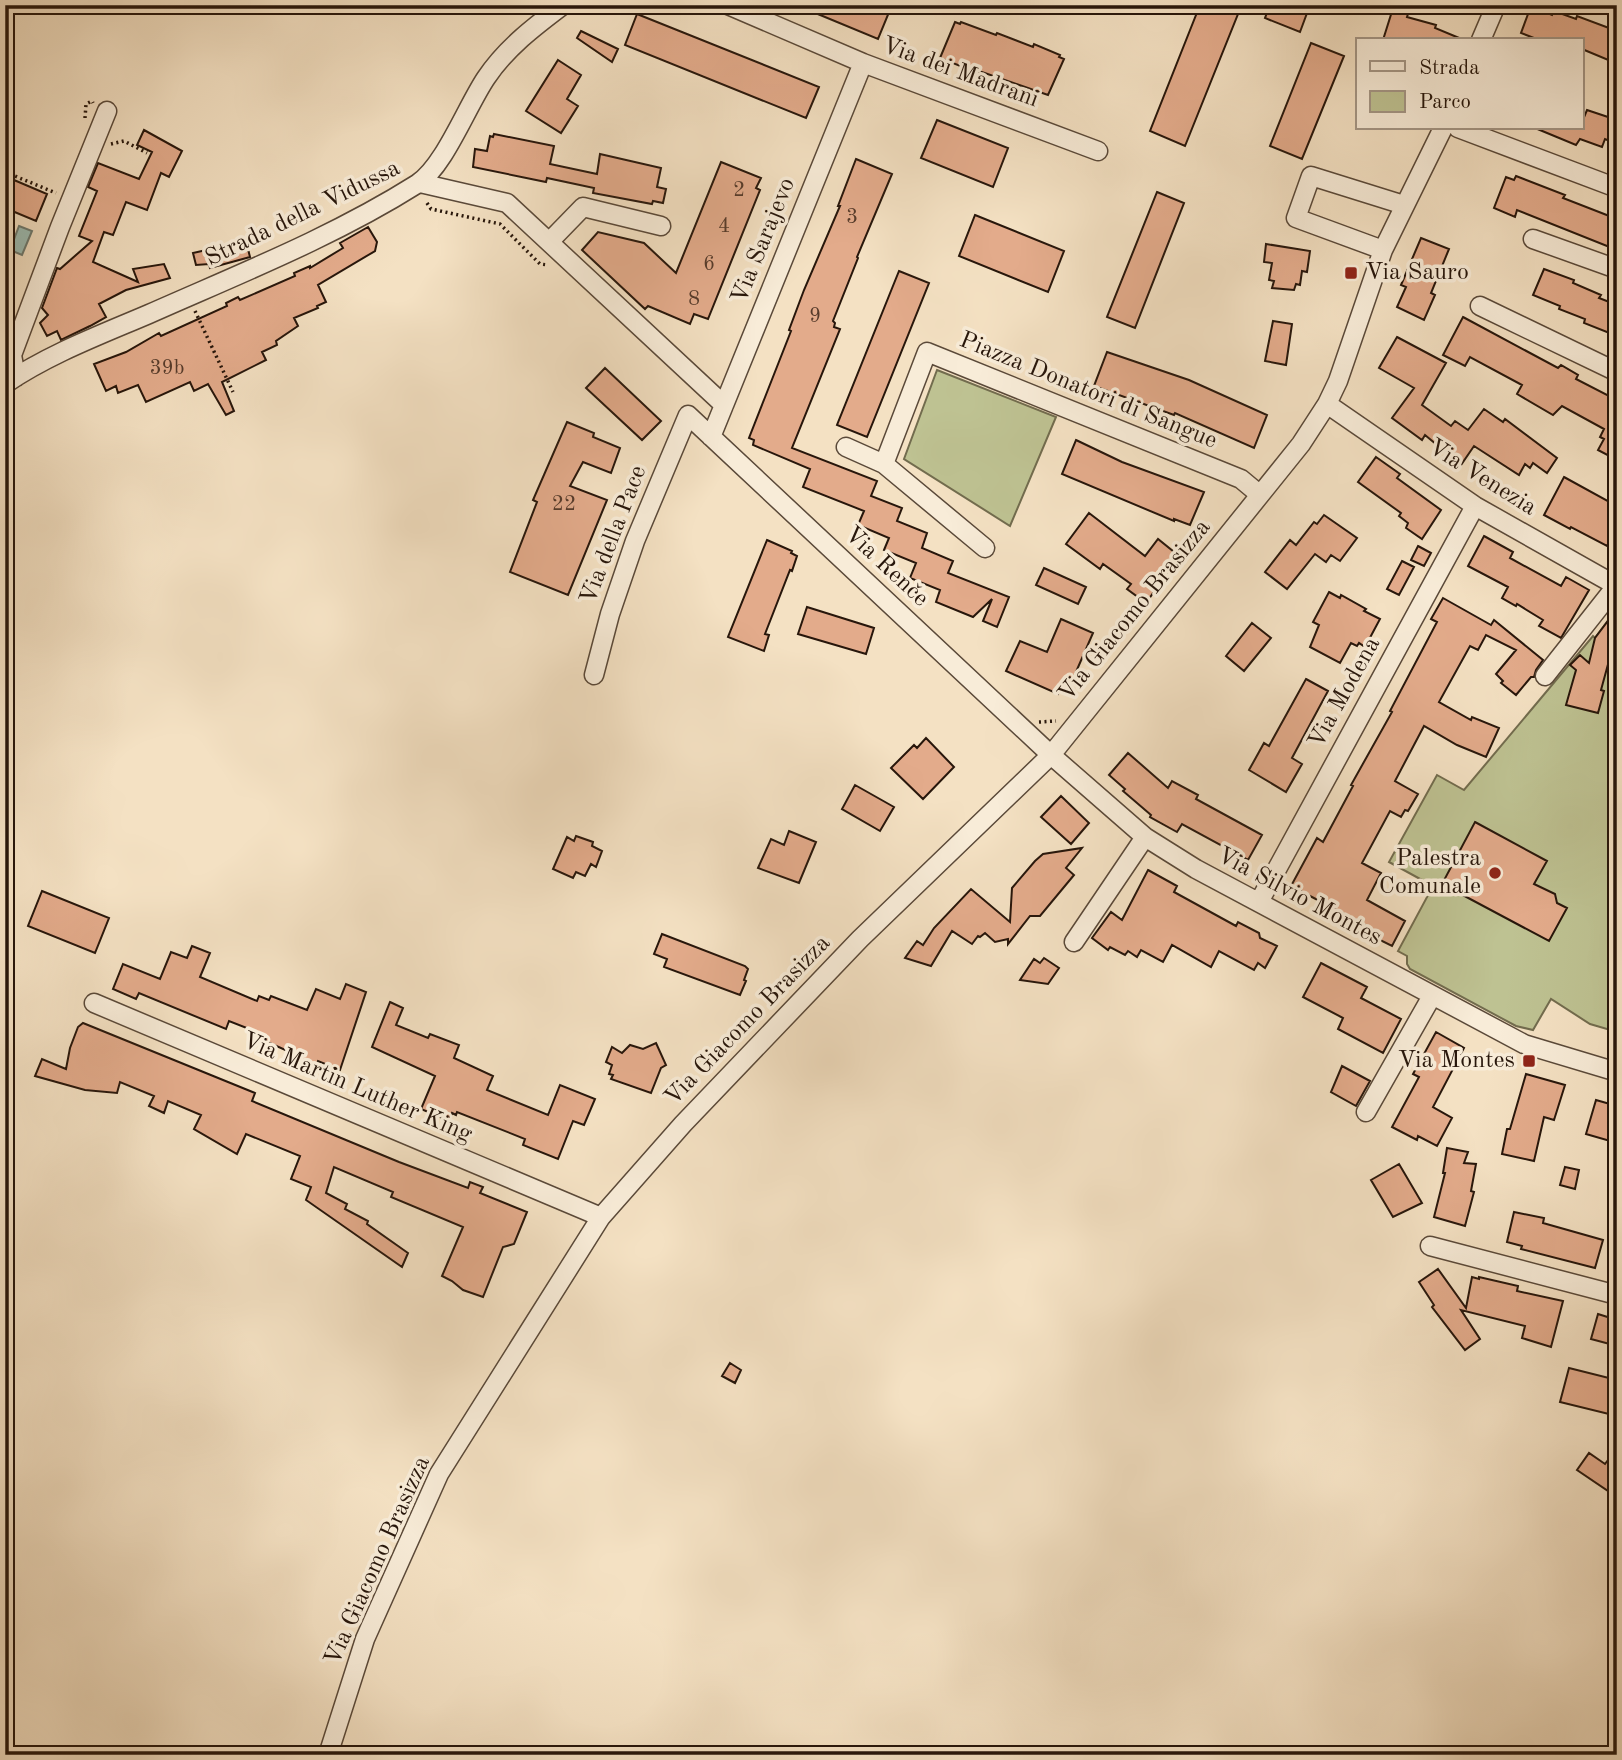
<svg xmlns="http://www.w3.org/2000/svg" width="1622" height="1760" viewBox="0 0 1622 1760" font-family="'Old Standard TT',serif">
<rect width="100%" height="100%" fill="#f4e1c3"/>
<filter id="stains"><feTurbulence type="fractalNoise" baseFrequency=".00286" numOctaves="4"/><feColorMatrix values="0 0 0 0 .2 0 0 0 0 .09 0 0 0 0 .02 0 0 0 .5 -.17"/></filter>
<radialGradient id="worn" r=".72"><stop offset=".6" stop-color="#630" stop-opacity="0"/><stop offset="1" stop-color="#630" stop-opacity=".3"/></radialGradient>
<path fill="#bec292" stroke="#726c4e" stroke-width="2" d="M937 370 1056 417 1010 526 904 459Z
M1612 615 1617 616V1032L1590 1024 1551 999 1533 1030 1516 1026 1410 969 1407 964V956L1398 951 1433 886 1389 862 1437 775 1464 790 1593 636 1595 638Z"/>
<path fill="#9cbdb4" stroke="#6d7a70" stroke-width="2" d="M19 226 32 231 22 255 10 250Z"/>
<path fill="#e3ab8b" stroke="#27160b" stroke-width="2" d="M796 5H892L878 39Z
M1200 5H1217L1238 14 1185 146 1150 131Z
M1270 5H1310L1300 32 1265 18Z
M1394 5H1411L1407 17 1436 25 1435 28 1464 40H1383Z
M1531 6 1552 15 1554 11 1576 19 1577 16 1617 31V53L1613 62 1582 49V40H1539L1521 33Z
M637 14 819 87 806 118 625 45Z
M955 22 960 24 961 22 996 35 997 33 1033 47 1034 44 1060 55 1059 57 1064 59 1048 95 979 71 978 73 940 58Z
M581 31 618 49 612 62 577 38Z
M1311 43 1344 56 1302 159 1270 146Z
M558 60 581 75 567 99 578 106 561 133 526 111Z
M1587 110 1617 120V144L1605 139 1602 147 1580 139 1576 145 1535 128H1582V122Z
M937 120 1008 148 993 187 921 158Z
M144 130 182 151 169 177 161 173 147 210 126 202 113 235 104 232 93 262 138 282 133 269 164 264 170 278 126 290 99 304 106 317 90 326 61 340 57 331 47 336 40 323 48 315 42 308 57 268 60 269 92 241 79 236 97 191 88 187 98 163 139 179 152 152 137 145Z
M494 134 554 146 550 164 597 174 600 154 661 168 657 187 666 189 663 203 653 201 652 204 593 193 594 188 547 178 546 182 473 167 475 149 487 151 490 136 493 137Z
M856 159 892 174 857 257 858 258 833 321 835 323 834 327 840 329 792 448 877 481 871 496 902 508 897 521 927 533 922 548 953 561 948 573 1009 597 997 627 983 621 992 599 973 617 936 602 940 590 910 578 916 563 884 550 889 538 858 525 864 511 803 487 810 469 753 445 754 440 749 438 791 331 789 330 804 290 840 206H838Z
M721 162 761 178 756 188 760 190 708 319 694 314 690 324 648 306 645 309 582 250 598 232 644 243 676 273Z
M1516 176 1565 195 1563 198 1617 219V250L1517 210 1515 217 1494 208 1506 177 1514 180Z
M14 180 47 194 36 221 5 208V181L12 184Z
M1157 192 1184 203 1135 328 1107 317Z
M975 215 1064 251 1048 292 959 256Z
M368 227 377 242 375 251 318 285 326 302 317 306 318 308 294 318 298 326 276 341 277 345 262 352 266 360 222 382 234 411 226 415 208 384 194 391 190 382 146 402 138 385 118 393 116 386 106 391 94 364 126 352 159 333 161 336 227 306 226 303 238 297 240 300 295 276 294 273 310 266V268L343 248 340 243Z
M1421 238 1449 249 1431 293 1435 295 1424 320 1397 307 1406 287 1401 285Z
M246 241 250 257 210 268 209 264 196 265 193 253Z
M1266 244 1310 251 1307 272 1302 271 1300 285 1296 284 1294 290 1272 288 1274 281 1269 280 1272 263 1264 262Z
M1544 269 1574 280 1573 283 1601 295 1599 298 1617 305V336L1584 323 1585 319 1559 309 1560 306 1533 295Z
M899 271 929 283 867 437 837 425Z
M1463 317 1558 368 1561 365 1578 375 1576 379 1617 400V450L1613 458 1598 450 1604 439 1600 437 1604 429 1562 406 1553 415 1517 394 1522 385 1470 357 1465 366 1443 355Z
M1273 321 1292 324 1286 365 1265 361Z
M1397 337 1446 363 1422 405 1451 426 1455 421 1468 430 1484 409 1503 422 1505 419 1557 458 1547 473 1533 463 1530 468 1525 464 1519 475 1474 446 1461 465 1425 435 1422 440 1392 418 1414 388 1379 368Z
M1107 352 1189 380 1267 415 1254 448 1175 413 1174 415 1094 386Z
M605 368 661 421 642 440 586 388Z
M567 422 594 433 593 437 620 448 611 473 583 462 570 486 607 500 568 595 510 572 537 502 533 500Z
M1076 440 1122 462 1204 492 1190 525 1174 519V521L1062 474Z
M1376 457 1400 474 1397 478 1441 510 1422 539 1406 528 1408 523 1399 516 1401 513 1358 482Z
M1564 477 1617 506V529L1607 546 1571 527 1570 529 1544 515Z
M1089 513 1145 556 1158 539 1179 556 1146 603 1127 589 1131 584 1103 564 1100 569 1066 544Z
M1324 515 1357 538 1340 561 1331 555 1326 562 1315 554 1287 589 1265 572 1290 540 1296 545 1314 522 1317 524Z
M1484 536 1513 552 1510 558 1561 586 1566 577 1589 590 1561 638 1539 626 1543 620 1517 604 1516 606 1502 598 1508 587 1468 566Z
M767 540 792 551 791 553 797 556 792 571 790 570 765 634 769 635 764 651 728 637Z
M1418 546 1431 553 1424 566 1411 560Z
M1402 561 1414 567 1399 595 1387 589Z
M1044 568 1086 587 1078 604 1036 585Z
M1329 592 1340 598 1341 595 1366 609 1364 611 1380 619 1365 647 1359 643 1357 646 1351 643 1340 663 1310 647 1319 625 1313 622Z
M1443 598 1491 625 1494 620 1543 660 1536 670 1534 677H1531L1516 695 1501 683 1503 681 1496 674 1516 650 1486 635 1478 650 1470 646 1439 702 1471 720 1472 717 1499 728 1486 757 1457 745 1424 726 1395 781 1418 794 1408 811 1405 810 1401 817 1390 811 1362 863 1381 873 1367 900 1405 921 1392 946 1366 933 1369 927 1291 886 1317 838 1323 842 1353 786 1351 785 1392 712 1390 711 1437 622 1431 619Z
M807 607 874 628 866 654 798 634Z
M1617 609V647L1613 646 1601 690 1604 691 1598 713 1566 705 1576 670 1570 665 1580 655 1589 663 1595 638Z
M1061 619 1093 633 1069 688 1062 684 1058 694 1006 671 1020 641 1047 652Z
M1252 623 1271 638 1244 671 1226 656Z
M1306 679 1328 691 1292 758 1302 764 1286 792 1249 770 1264 743 1269 746Z
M926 738 954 767 923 799 891 768 914 745 917 748Z
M1128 753 1168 788 1172 781 1198 795 1196 799 1262 835 1248 860 1182 824 1177 832 1150 817 1151 815 1123 791 1125 789 1109 775Z
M855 785 894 807 880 831 842 809Z
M1061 796 1089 823 1071 844 1041 817Z
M1475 822 1547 861 1534 884 1555 894 1557 903 1567 908 1549 941 1442 884Z
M789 831 816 842 799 883 758 868 771 839 784 845Z
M576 836 593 842 592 846 602 851 596 867 591 864 585 876 576 872 573 878 553 869 567 837 574 841Z
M1082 848 1066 868 1074 875 1040 916H1030L1008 944V939L995 942 985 933 980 937 978 936 972 944 952 931 931 966 905 958 917 941 923 945 934 928 971 889 1010 922 1012 888 1035 861 1043 854Z
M1148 870 1177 886 1174 892 1236 926 1238 922 1259 933 1260 938 1277 946 1265 968 1258 963 1254 970 1219 951 1211 967 1172 945 1163 962 1141 950 1137 957 1128 951 1125 955 1110 947 1108 950 1092 938 1111 912 1122 920Z
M42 891 109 918 95 953 28 926Z
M662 934 745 966 748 969 744 980 746 981 740 995 664 967 667 959 654 954Z
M192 946 210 953 200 977 257 1001 259 996 269 1000 271 996 307 1010 316 989 340 999 346 984 366 992 340 1070 318 1061 316 1066 289 1055 290 1052 263 1040 262 1034 229 1021 226 1029 139 993 136 999 113 989 123 964 160 979 171 952 187 958Z
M1044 958 1059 968 1048 984 1020 980 1034 959 1040 963Z
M1321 963 1367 987 1361 998 1401 1019 1383 1053 1338 1029 1343 1018 1303 997Z
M390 1002 403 1008 396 1025 428 1038 430 1034 459 1045 454 1058 493 1076 487 1090 548 1115 560 1085 595 1099 584 1125 573 1121 558 1159 523 1145 525 1139 457 1112 456 1115 452 1113 449 1121 421 1109 435 1076 372 1047Z
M83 1023 255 1093 252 1101 399 1162 468 1188 470 1182 483 1187 480 1193 527 1212 514 1244 503 1247 483 1297 463 1290 452 1281 442 1276 463 1227 391 1197 393 1192 334 1167 326 1193 347 1204 345 1209 368 1221 367 1224 408 1253 402 1267 306 1200 311 1187 291 1179 300 1156 246 1134 237 1154 194 1129 201 1115 168 1101 164 1113 149 1106 154 1096 120 1082 117 1093 85 1090 35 1076 42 1059 66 1069 70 1048 78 1027Z
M1436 1032 1464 1048 1433 1107 1452 1118 1437 1146 1418 1136 1417 1140 1392 1127 1419 1077 1413 1074Z
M656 1043 666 1065 661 1068 651 1093 611 1079 613 1075 609 1074 612 1065 606 1062 612 1047 622 1053 630 1045 643 1049Z
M1342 1066 1370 1081 1356 1106 1331 1092Z
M1526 1074 1565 1085 1554 1120 1544 1117 1534 1161 1502 1154 1507 1129H1510Z
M1596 1100 1617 1106V1143L1586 1134Z
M1447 1148 1468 1152 1464 1163 1476 1164 1471 1191 1474 1192 1465 1226 1434 1217 1445 1173H1443Z
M1399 1164 1422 1203 1393 1217 1371 1180Z
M1565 1167 1579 1170 1575 1189 1560 1185Z
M1514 1212 1544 1218 1543 1223 1603 1240 1595 1268 1521 1249 1522 1246 1507 1242Z
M1438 1269 1466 1308 1472 1277 1479 1279V1277L1518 1286 1517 1291 1563 1301 1551 1347 1522 1338 1525 1326 1461 1310 1480 1339 1465 1350 1432 1307 1434 1305 1419 1282Z
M1598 1314 1617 1320V1346L1591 1339Z
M730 1363 741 1370 735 1383 722 1376Z
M1569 1368 1617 1380V1416L1560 1402Z
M1617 1448V1497L1577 1470 1589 1453 1605 1464Z"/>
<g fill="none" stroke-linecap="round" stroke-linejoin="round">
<g stroke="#5a4939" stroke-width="21">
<path id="minor" d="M728 5 863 63 1098 151
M1481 40 1496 5
M1458 128 1617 188
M420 183 507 203 724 405
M1533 239 1617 269
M549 242 583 207 661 226
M1383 250 1296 218 1311 176 1404 205
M1480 306 1617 372
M16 377 12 355 60 227 107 111
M5 384C49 354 100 335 149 314 239 274 333 237 417 184 444 167 467 106 486 78 506 48 535 26 563 5
M1327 404 1475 506 1617 586
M711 437 863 63
M846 447 884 464
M985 548 884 464 927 352 1241 479 1259 494
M594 675 610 614 635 541 688 415 1051 755 1145 837 1196 869 1524 1044 1617 1072
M1545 676 1616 586
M1259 902 1475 506
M1074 942 1145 837
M94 1003 601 1217
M1366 1112 1432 996
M1430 1246 1617 1295
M328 1755 365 1639 439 1474 601 1217 683 1124 860 939 1051 755 1301 444 1327 404 1338 381 1383 250 1443 128"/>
</g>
<path stroke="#27160b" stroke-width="3.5" stroke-dasharray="2 3.5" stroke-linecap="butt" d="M85 118 86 104 92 101 93 103
M111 144 124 141 147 153
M5 172 56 193
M427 203 431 209 500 224 540 264 548 265
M195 311 233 392
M1039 722 1056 721"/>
<use href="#minor" stroke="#f8ecd8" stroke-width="18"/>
</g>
<g fill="#8f2418" stroke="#f8ecd8" stroke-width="2.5">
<rect x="1344" y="266" width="14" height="14" rx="3.5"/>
<circle cx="1495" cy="873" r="7"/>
<rect x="1522" y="1054" width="14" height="14" rx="3.5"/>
</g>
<g text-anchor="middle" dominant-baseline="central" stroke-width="7" stroke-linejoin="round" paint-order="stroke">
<g font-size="21" fill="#563b2b">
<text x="739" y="190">2</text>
<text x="852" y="217">3</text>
<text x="724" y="226">4</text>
<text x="709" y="264">6</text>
<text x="694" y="299">8</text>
<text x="815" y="316">9</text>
<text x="167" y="368">39b</text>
<text x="564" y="504">22</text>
</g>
<g font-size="24" fill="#27160b" stroke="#f8ecd8">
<text transform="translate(960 73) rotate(20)">Via dei Madrani</text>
<text transform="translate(303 214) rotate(-26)">Strada della Vidussa</text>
<text transform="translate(764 241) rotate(-68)">Via Sarajevo</text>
<text transform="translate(1088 391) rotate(22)">Piazza Donatori di Sangue</text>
<text transform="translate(1482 478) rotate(32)">Via Venezia</text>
<text transform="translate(614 535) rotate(-69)">Via della Pace</text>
<text transform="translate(886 567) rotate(43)">Via Renče</text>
<text transform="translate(1135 611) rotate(-51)">Via Giacomo Brasizza</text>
<text transform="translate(1345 693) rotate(-61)">Via Modena</text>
<text transform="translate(1299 897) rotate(28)">Via Silvio Montes</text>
<text transform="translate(748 1021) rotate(-46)">Via Giacomo Brasizza</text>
<text transform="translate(357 1088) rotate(23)">Via Martin Luther King</text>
<text transform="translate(378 1561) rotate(-66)">Via Giacomo Brasizza</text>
</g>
<g font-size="24" fill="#27160b" stroke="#f8ecd8" text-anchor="end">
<text x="1365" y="273" text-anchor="start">Via Sauro</text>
<text x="1481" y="859">Palestra<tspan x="1481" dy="28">Comunale</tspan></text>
<text x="1515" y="1061">Via Montes</text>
</g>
</g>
<rect width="1622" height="1760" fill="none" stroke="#f4e1c3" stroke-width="28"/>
<rect x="7" y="7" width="1608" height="1746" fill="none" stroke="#27160b" stroke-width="3.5"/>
<rect x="14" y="14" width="1594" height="1732" fill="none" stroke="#27160b" stroke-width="2"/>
<rect x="1356" y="38" width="228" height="91" fill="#f8ecd8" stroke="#a49686" stroke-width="2"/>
<rect x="1370" y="61" width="35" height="10" fill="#f8ecd8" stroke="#a49686" stroke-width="2"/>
<text x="1419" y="74" font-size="21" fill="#27160b">Strada</text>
<rect x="1370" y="91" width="35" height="21" fill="#bec292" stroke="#a49686" stroke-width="2"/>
<text x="1419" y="108" font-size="21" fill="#27160b">Parco</text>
<rect width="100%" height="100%" filter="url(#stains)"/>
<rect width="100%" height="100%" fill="url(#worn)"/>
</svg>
